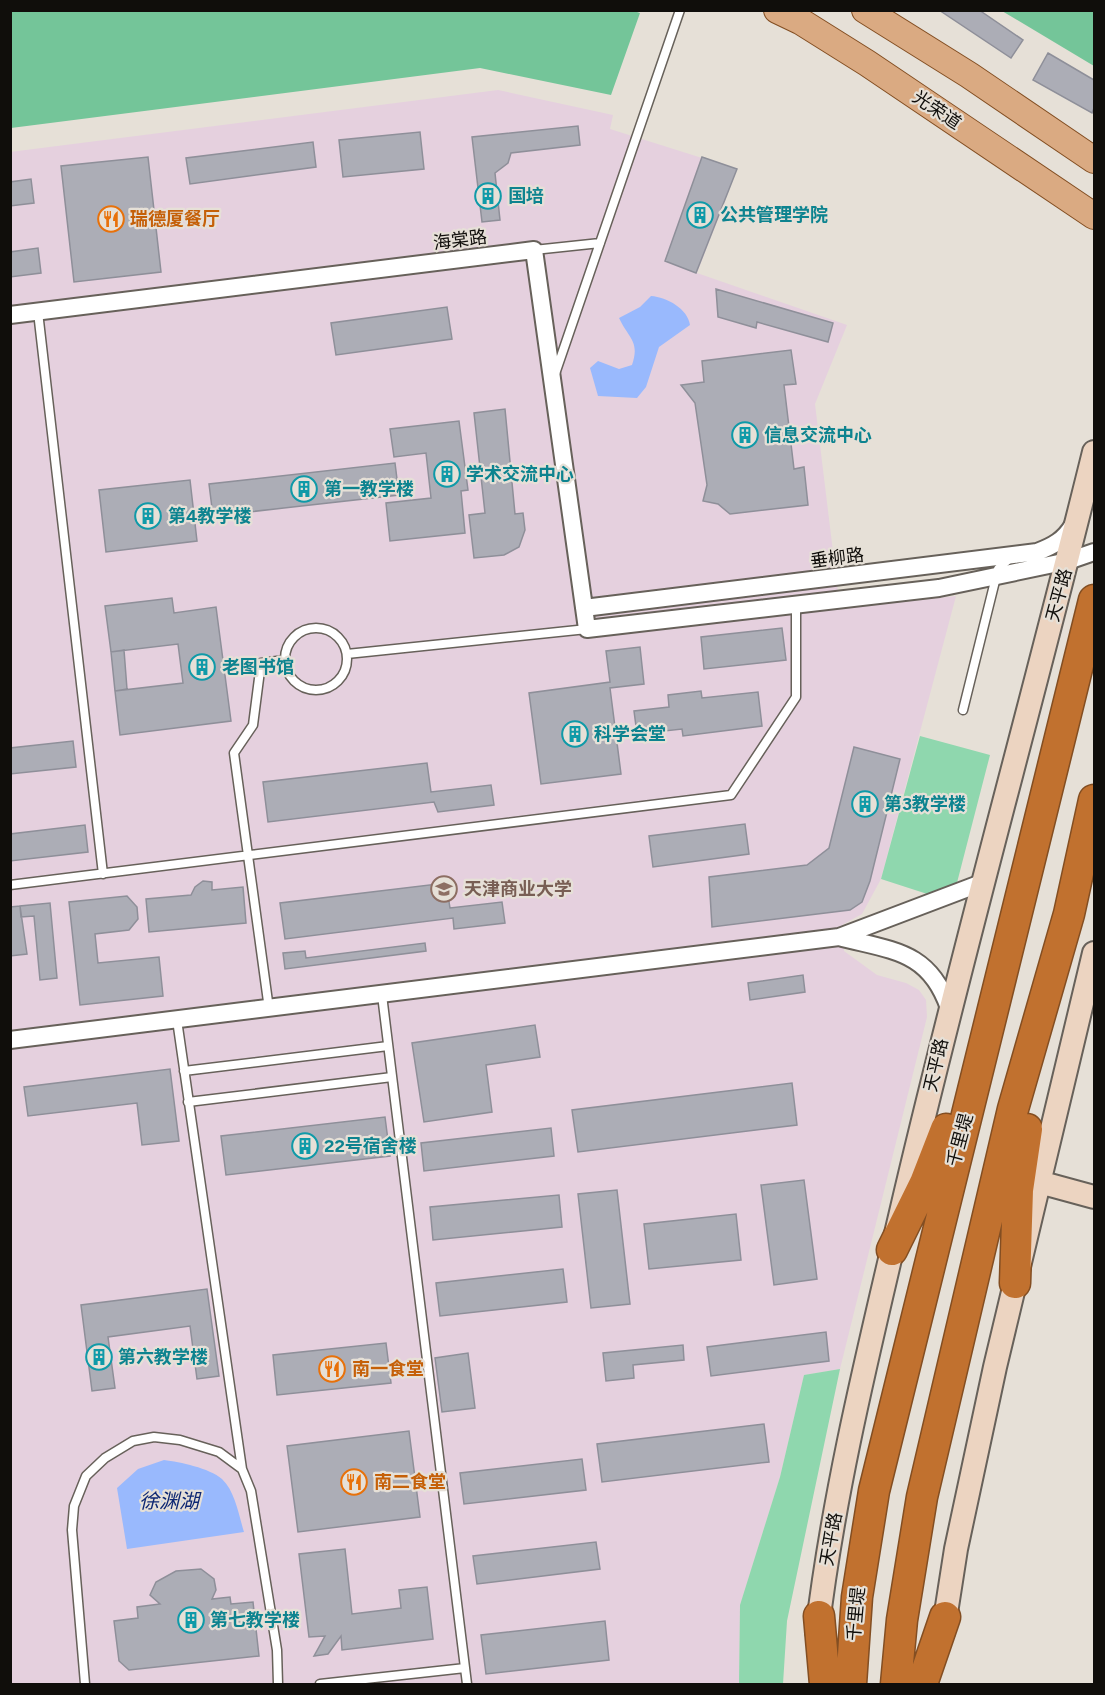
<svg xmlns="http://www.w3.org/2000/svg" width="1105" height="1695" viewBox="0 0 1105 1695" font-family="Figtree,'Noto Sans SC',sans-serif">
<rect width="100%" height="100%" fill="#e6e0d7"/>
<path fill="#e5d0de" d="M498 90 613 115 610 129 737 169 697 273 847 325 815 404 840 609 956 596 881 879 862 914 842 925 844 951 877 975 906 983 919 990 926 1000 927 1017 840 1369 804 1375 780 1477 740 1605 739 1684H11L10 152Z"/>
<path fill="#8fd7ae" d="M920 736 990 755 952 902 881 879Z
M840 1369 787 1621 783 1684H739L740 1605 780 1477 804 1375Z"/>
<path fill="#74c599" d="M631 10 640 13 611 95 480 68 11 128V11Z
M1002 11H1094V66Z"/>
<path fill="#99b9fd" d="M651 296C667 297 688 309 690 325L659 347 646 387 637 398 598 396 590 368 598 361 619 369 632 365C640 341 629 339 619 318L640 307Z
M164 1460C180 1462 209 1468 222 1479 235 1491 239 1516 244 1532L127 1549 117 1488 138 1469Z"/>
<path fill="#acadb6" stroke="#8e8f99" stroke-width="1.5" d="M939 10H979L1023 40 1011 58Z
M1048 53 1094 80V108L1092 113 1033 80Z
M578 126 580 145 511 153 508 163 495 173 500 220 482 222 472 137Z
M420 132 424 169 343 177 339 140Z
M313 142 316 167 190 184 186 158Z
M148 157 161 272 74 282 61 166Z
M702 157 737 169 696 273 665 261Z
M31 179 34 203 10 206V182Z
M38 248 41 273 10 277V252Z
M716 289 833 323 828 342 757 322 756 328 718 317Z
M447 307 452 339 336 355 331 323Z
M791 350 796 384 784 385 794 469 804 467 808 505 730 514 718 504 703 501 707 485 695 403 681 385 704 382 702 361Z
M505 409 515 514 523 513 525 530 519 547 504 555 474 558 469 515 485 513 474 413Z
M459 421 468 490 461 491 465 533 390 541 386 503 431 498 426 453 394 457 390 429Z
M395 463 399 495 213 516 209 484Z
M190 480 197 541 106 552 99 490Z
M172 598 174 613 216 607 231 721 120 735 115 691 183 683 178 644 111 652 105 606Z
M782 628 786 660 704 669 701 637Z
M640 647 644 684 610 688 621 774 541 784 529 693 610 682 606 651Z
M124 650 127 689 115 691 111 652Z
M701 691 702 698 758 692 762 726 683 736 682 729 637 734 634 711 669 707 668 695Z
M73 741 76 767 10 774V748Z
M854 747 900 759 870 881 862 902 850 910 712 927 709 877 807 865 829 848Z
M427 763 431 792 491 785 494 805 438 812 434 802 268 822 263 782Z
M745 824 749 854 653 867 649 836Z
M85 825 88 852 10 861V834Z
M203 881 212 882V890L243 887 246 923 149 932 146 899 191 895 195 887Z
M446 883 450 908 502 902 505 923 454 929 453 918 285 939 280 903Z
M127 896 137 907 138 919 129 930 95 934 98 963 159 957 163 996 80 1005 69 902Z
M50 903 57 978 40 980 34 916 21 917 20 906Z
M20 906 27 954 10 956V907Z
M425 943 426 951 285 969 283 953 305 951 306 958Z
M803 975 805 992 750 1000 748 983Z
M535 1025 540 1057 486 1065 492 1112 424 1122 412 1043Z
M170 1069 179 1141 142 1145 137 1103 28 1116 24 1087Z
M792 1083 797 1125 578 1152 572 1110Z
M385 1117 390 1156 226 1175 221 1136Z
M551 1128 554 1156 424 1171 421 1143Z
M804 1180 817 1279 774 1285 761 1185Z
M617 1190 630 1304 591 1308 578 1194Z
M559 1195 562 1227 433 1240 430 1207Z
M736 1214 741 1260 649 1269 644 1224Z
M563 1269 567 1302 440 1316 436 1283Z
M207 1289 219 1376 197 1379 190 1326 108 1337 115 1388 92 1391 81 1305Z
M826 1332 829 1361 711 1376 707 1347Z
M386 1343 391 1383 277 1395 273 1355Z
M683 1345 684 1360 633 1365 634 1378 606 1381 603 1353Z
M468 1353 475 1408 442 1412 435 1358Z
M764 1424 769 1462 602 1482 597 1444Z
M409 1431 420 1517 298 1532 287 1446Z
M582 1459 586 1490 464 1504 460 1473Z
M596 1542 600 1569 477 1584 473 1556Z
M345 1549 352 1614 401 1608 399 1590 427 1587 433 1639 342 1650 341 1636 328 1654 314 1656 325 1636 309 1637 299 1554Z
M201 1569 214 1579 216 1590 212 1599 230 1597 231 1604 253 1602 259 1656 129 1670 119 1661 114 1621 138 1618 137 1607 160 1604 150 1595 156 1582 176 1571Z
M605 1621 609 1660 486 1674 481 1635Z"/>
<g fill="none" stroke-linecap="round" stroke-linejoin="round">
<g stroke="#67615a" stroke-width="11">
<path id="lane" d="M534 250 600 243
M38 312 103 874
M555 374 680 10
M285 659a31 31 0 1 1 62 0a31 31 0 1 1-62 0Z
M347 654 587 629
M963 710 998 569 1010 558
M10 885 731 795 796 697V605
M382 995 467 1684
M269 1009 234 753 253 725 261 663 285 660
M177 1020 242 1469
M184 1071 388 1046
M188 1102 392 1077
M85 1684 72 1530 74 1506 86 1476 105 1458 133 1441 154 1437 180 1440 219 1452 242 1469 251 1491 277 1650 278 1684
M320 1684 465 1668"/>
</g>
<g stroke="#67615a" stroke-width="20">
<path id="street" d="M10 315 534 250 587 629 939 588 1068 561 1094 552
M584 608 1037 552C1053 546 1064 540 1073 525
M839 937C892 951 929 950 949 1008
M10 1040 839 937 984 882"/>
</g>
<g stroke="#67615a" stroke-width="26">
<path id="secondary" d="M1039 1182 1094 1197
M817 1632C834 1489 869 1349 902 1208 961 955 1032 704 1094 452
M943 1632 956 1549 995 1367 1094 953"/>
</g>
<g stroke="#834e22" stroke-width="28">
<path id="primary" d="M777 10 800 21 867 63 1094 216
M865 10 969 75 1094 160"/>
</g>
<g stroke="#834e22" stroke-width="33">
<path id="highway" d="M892 1250 925 1183 946 1129
M1015 1283 1018 1190 1027 1129
M819 1616 825 1684
M851 1684 857 1597 874 1491 1094 600
M896 1684 902 1620 922 1497 1013 1109 1069 914 1094 800
M922 1684 945 1617"/>
</g>
<use href="#lane" stroke="#fff" stroke-width="8"/>
<use href="#street" stroke="#fff" stroke-width="16"/>
<use href="#secondary" stroke="#ecd4c1" stroke-width="22"/>
<use href="#primary" stroke="#daaa82" stroke-width="26"/>
<use href="#highway" stroke="#c1712f" stroke-width="30"/>
</g>
<defs>
<g id="building-ring" transform="scale(1.35)"><circle r="9.5" fill="#e6e0d7" stroke="#0f9aa8" stroke-width="1.5"/><path d="M-4-6H4V6H1V3H-1V6H-4ZM-2.5-4.3h1.7v1.8h-1.7ZM.8-4.3h1.7v1.8H.8ZM-2.5-1h1.7V.8h-1.7ZM.8-1h1.7V.8H.8Z" fill="#0f9aa8"/></g>
<g id="restaurant-ring" transform="scale(1.35)"><circle r="9.5" fill="#e6e0d7" stroke="#e8710a" stroke-width="1.5"/><path d="M-5-6h1v4h1v-4h1v4h1v-4h1v5L-1.5 .5V6h-2V.5L-5-1ZM5-6V6H3V1.5H1.5Q1.5-4 5-6Z" fill="#e8710a"/></g>
<g id="university-ring" transform="scale(1.35)"><circle r="9.5" fill="#e6e0d7" stroke="#8d6e63" stroke-width="1.5"/><path d="M0-5L7-2L0 1L-7-2ZM-4 1L0 2.5L4 1V4Q0 6-4 4Z" fill="#8d6e63"/></g>
</defs>
<g fill-rule="evenodd">
<use href="#building-ring" x="488" y="196"/>
<use href="#building-ring" x="700" y="215"/>
<use href="#restaurant-ring" x="111" y="219"/>
<use href="#building-ring" x="745" y="435"/>
<use href="#building-ring" x="447" y="474"/>
<use href="#building-ring" x="304" y="489"/>
<use href="#building-ring" x="148" y="516"/>
<use href="#building-ring" x="202" y="667"/>
<use href="#building-ring" x="575" y="734"/>
<use href="#building-ring" x="865" y="804"/>
<use href="#university-ring" x="444" y="889"/>
<use href="#building-ring" x="305" y="1146"/>
<use href="#building-ring" x="99" y="1357"/>
<use href="#restaurant-ring" x="332" y="1369"/>
<use href="#restaurant-ring" x="354" y="1482"/>
<use href="#building-ring" x="191" y="1620"/>
</g>
<g text-anchor="middle" dominant-baseline="central" stroke-width="4.5" stroke-linejoin="round" paint-order="stroke">
<g font-size="18" fill="#100e0b" stroke="#e6e0d7">
<text transform="translate(937 110) rotate(34)">光荣道</text>
<text transform="translate(460 240) rotate(-7)">海棠路</text>
<text transform="translate(837 558) rotate(-7)">垂柳路</text>
<text transform="translate(1059 595) rotate(-75)">天平路</text>
<text transform="translate(936 1065) rotate(-77)">天平路</text>
<text transform="translate(960 1140) rotate(-75)">千里堤</text>
<text transform="translate(831 1539) rotate(-80)">天平路</text>
<text transform="translate(856 1614) rotate(-85)">千里堤</text>
</g>
<g font-size="18" font-weight="bold" fill="#0d838f" stroke="#e6e0d7" text-anchor="start">
<text x="508" y="196">国培</text>
<text x="720" y="215">公共管理学院</text>
<text x="764" y="435">信息交流中心</text>
<text x="466" y="474">学术交流中心</text>
<text x="324" y="489">第一教学楼</text>
<text x="168" y="516">第4教学楼</text>
<text x="222" y="667">老图书馆</text>
<text x="594" y="734">科学会堂</text>
<text x="884" y="804">第3教学楼</text>
<text x="324" y="1146">22号宿舍楼</text>
<text x="118" y="1357">第六教学楼</text>
<text x="210" y="1620">第七教学楼</text>
</g>
<g font-size="18" font-weight="bold" fill="#c56008" stroke="#e6e0d7" text-anchor="start">
<text x="130" y="219">瑞德厦餐厅</text>
<text x="352" y="1369">南一食堂</text>
<text x="374" y="1482">南二食堂</text>
</g>
<g font-size="18" font-weight="bold" fill="#785e54" stroke="#e6e0d7" text-anchor="start">
<text x="464" y="889">天津商业大学</text>
</g>
<g font-size="20" font-style="italic" fill="#0d2773" stroke="#e6e0d7">
<text x="169" y="1501">徐渊湖</text>
</g>
</g>
<rect width="1105" height="1695" fill="none" stroke="#100e0b" stroke-width="24"/>
</svg>
